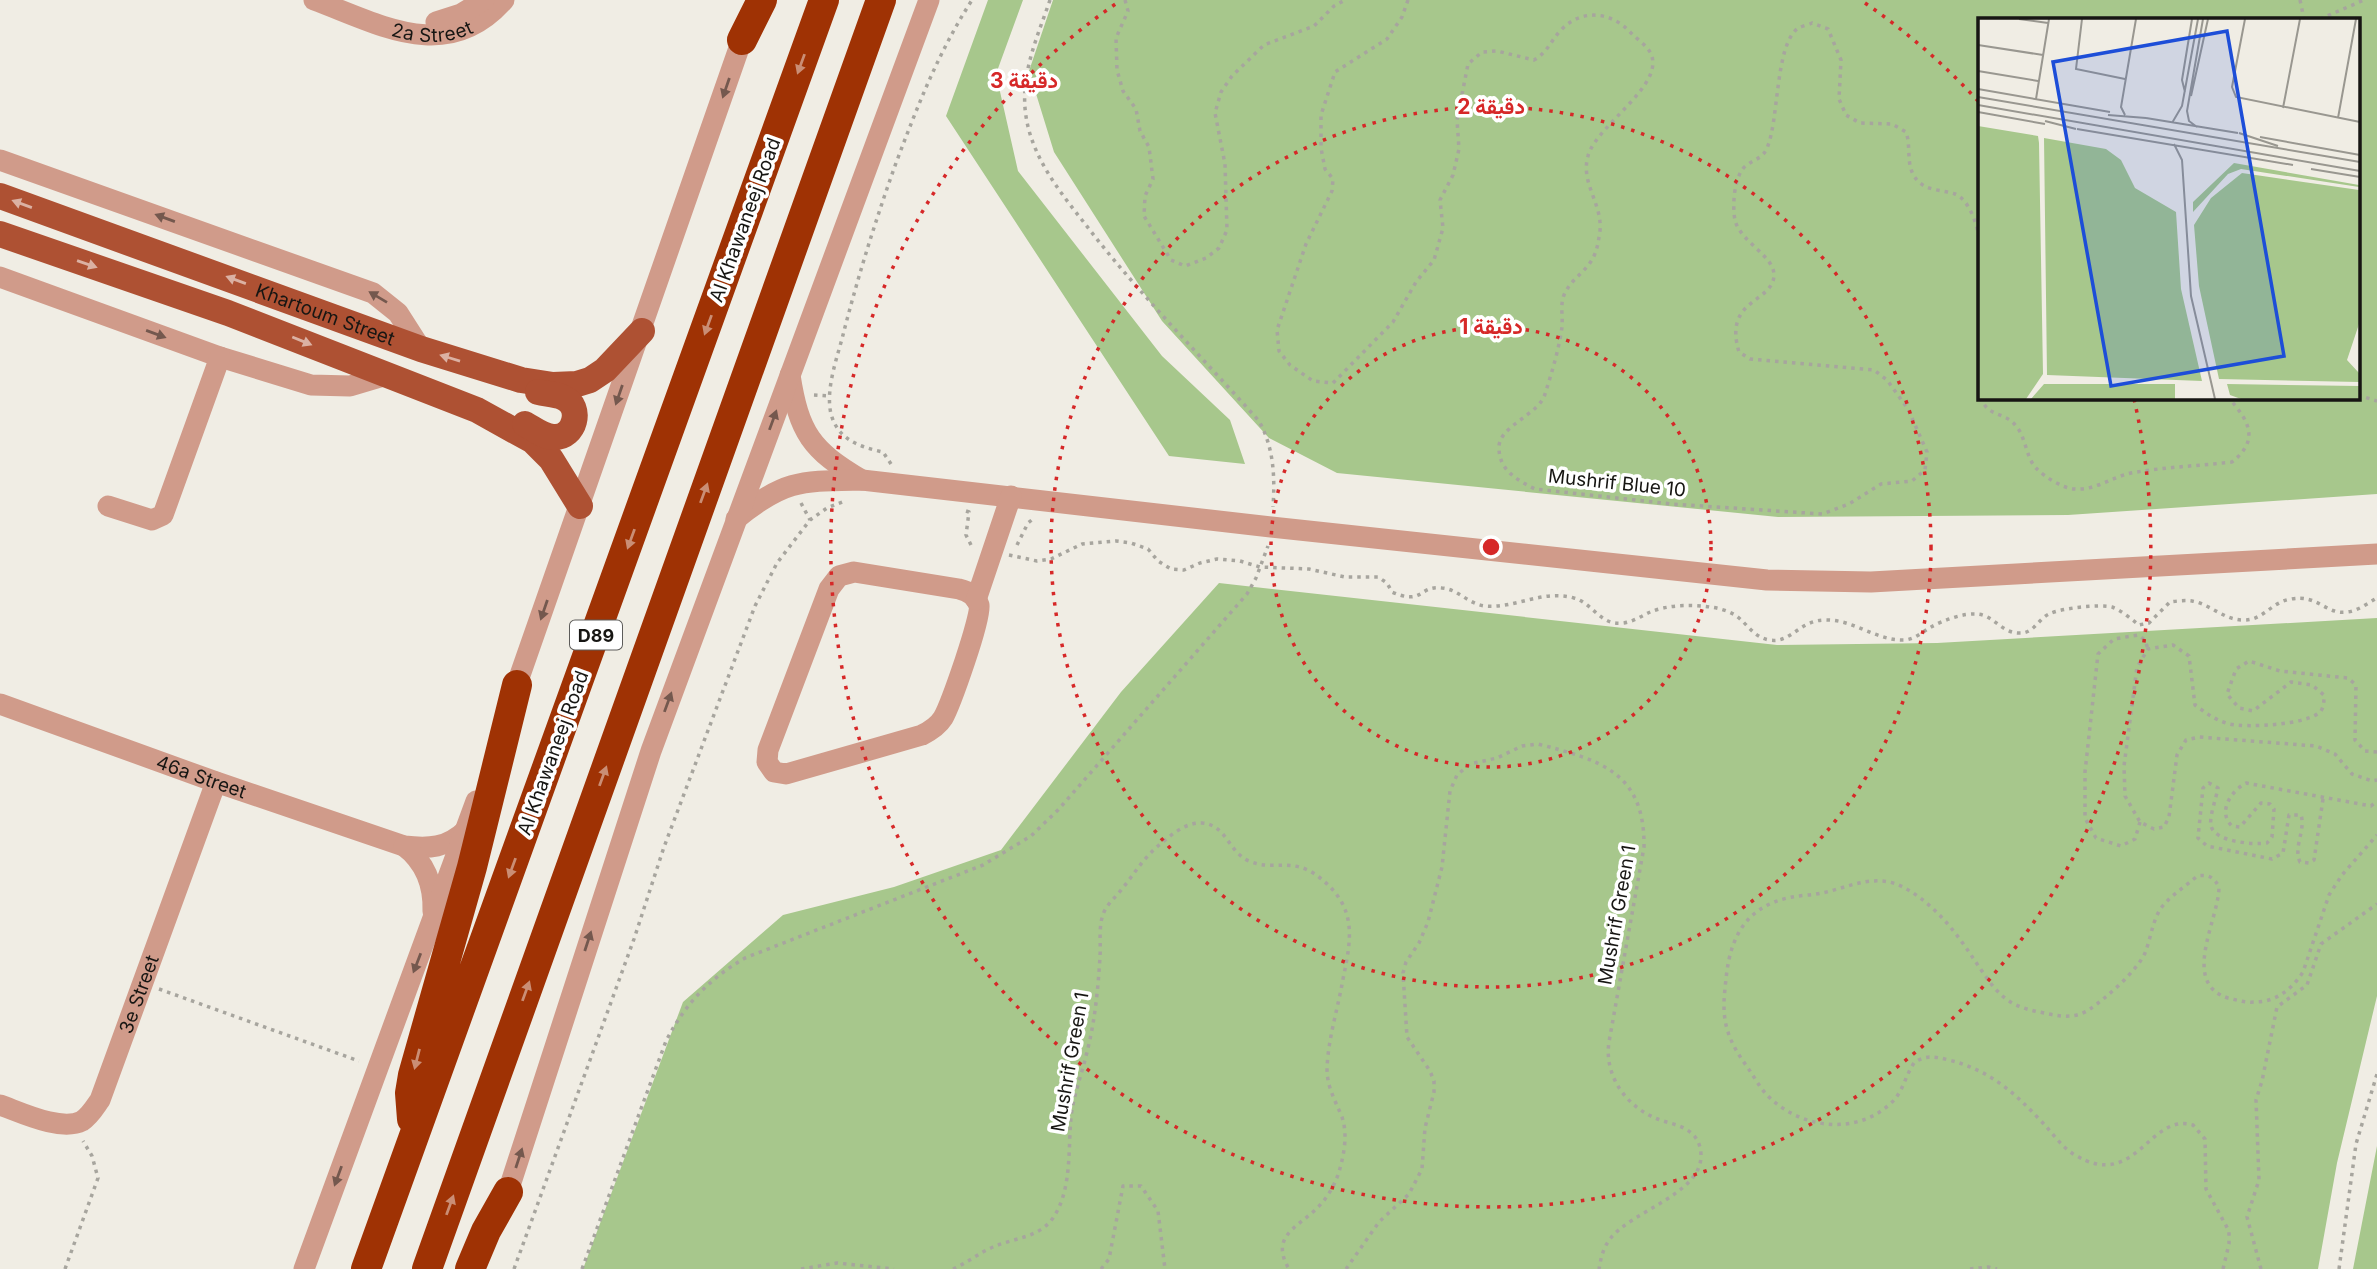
<svg xmlns="http://www.w3.org/2000/svg" width="2377" height="1269" viewBox="0 0 2377 1269" font-family="Inter,Vazirmatn,sans-serif">
<rect width="100%" height="100%" fill="#f0ede4"/>
<path fill="#a7c78c" fill-rule="evenodd" d="M988 0H1023L996 74 1018 171 1162 356 1230 420 1245 464 1169 456 946 116Z
M1053 0H2377V494L2068 515 1778 517 1337 473 1269 438 1162 321 1054 152 1029 71ZM1980 19H2358V397H1980Z
M1219 583 1777 645 1937 643 2377 618V996L2337 1163 2318 1269H583L683 1002 783 915 894 887 1001 850 1121 692Z
M2377 1146V1269H2353Z"/>
<g fill="none" stroke-linecap="round" stroke-linejoin="round">
<path stroke="#a7a59e" stroke-width="3.5" stroke-dasharray="3.5 5" stroke-linecap="butt" d="M1050 0C1038 35 1022 70 1025 108 1029 156 1061 193 1089 229 1142 297 1202 357 1259 421 1274 448 1275 477 1273 507
M1125 0 1128 11 1116 38 1117 70 1123 91 1136 109 1140 131 1149 147 1153 179 1145 196 1144 216 1171 260 1185 266 1206 258 1219 248 1227 230 1225 164 1215 113 1221 92 1232 76 1264 45 1314 26 1334 6 1345 0
M1408 0 1402 17 1387 39 1335 72 1321 115V148L1325 169 1333 179 1332 191 1306 244 1277 330 1279 351 1290 365 1313 381 1333 383 1393 322 1416 282 1434 260 1443 228 1440 200 1453 175 1459 149 1457 120 1468 64 1482 52 1497 51 1534 60C1548 52 1551 40 1562 29 1583 8 1612 12 1631 33 1637 39 1646 45 1650 52 1668 84 1596 125 1588 156 1581 180 1598 199 1600 222 1601 229 1599 237 1598 243 1593 271 1573 274 1564 295 1560 304 1563 317 1562 327 1559 349 1552 372 1545 394 1539 415 1498 426 1499 448 1499 470 1517 480 1535 489L1672 504 1822 514 1849 504 1881 484 1912 481 1925 470 1927 452 1908 409 1887 380 1874 370 1750 359 1739 352C1723 299 1772 303 1774 276 1775 256 1740 242 1735 220 1732 206 1734 173 1747 165 1755 159 1763 158 1767 148 1779 121 1775 47 1797 29 1801 26 1808 25 1812 23L1828 29 1841 60 1839 99 1846 115 1860 123 1892 124 1906 132C1912 149 1904 168 1919 182 1928 191 1944 190 1955 194 1969 199 1978 226 1979 240 1980 249 1979 258 1980 267
M2300 0 2304 19
M2320 19 2364 0
M814 395 830 396
M2358 395 2377 401
M1981 397C1986 417 2006 412 2016 426 2026 437 2026 459 2037 469 2045 477 2062 488 2074 489 2094 491 2112 477 2131 473 2164 467 2198 466 2232 462 2261 439 2248 420 2228 397
M891 464 883 452C860 447 838 440 831 414 825 388 838 356 844 331 859 273 876 219 896 163 918 105 938 53 972 0
M801 503 810 520
M966 511 969 512 966 535 971 545 975 546
M1017 545 1028 523 1033 519
M1009 555 1037 561 1051 559 1082 544 1116 541 1131 543 1148 549 1158 561 1171 569 1184 570 1200 563 1217 559 1240 561 1260 567 1309 569 1345 577H1378L1387 583 1392 592C1424 606 1418 585 1442 588 1458 589 1468 604 1485 606 1514 609 1543 589 1574 598 1593 603 1600 626 1623 623 1632 622 1640 617 1648 613 1665 605 1691 604 1710 607 1719 608 1728 611 1735 615 1748 624 1753 637 1769 640 1792 644 1799 619 1827 620 1854 620 1875 640 1903 640 1914 640 1922 632 1931 627 1944 620 1963 613 1977 614 1994 615 2001 633 2019 633 2034 634 2038 619 2049 614 2061 608 2100 604 2112 607 2121 610 2131 619 2139 625L2149 623 2170 602C2177 601 2185 600 2192 601 2210 604 2224 620 2243 620 2263 621 2271 602 2291 599 2318 594 2326 615 2347 612 2358 611 2368 603 2377 598
M2377 752 2365 751 2355 740 2356 685 2348 678 2280 671 2249 661 2236 669 2227 694 2239 708 2253 711 2291 682 2312 685 2324 695C2324 701 2324 706 2321 711 2309 725 2246 728 2229 724 2215 720 2206 713 2195 705L2189 656 2173 645 2148 649 2137 667 2124 766 2125 796 2140 822 2154 829 2164 827 2169 817 2177 755 2186 740 2199 737 2316 746 2335 754 2352 774 2372 781 2377 780
M2323 799 2314 860 2309 863 2300 862C2293 847 2306 830 2301 815H2289L2283 853 2272 859 2207 846 2198 838 2203 788 2209 783 2218 788C2216 799 2209 817 2211 826 2215 842 2254 845 2267 843L2272 837 2274 809 2270 804 2261 803 2240 827 2232 826C2217 812 2231 791 2246 783L2371 806 2377 801
M2140 822 2135 839 2121 846 2096 838 2085 818V772L2098 654 2114 639 2138 635 2145 640 2148 649
M159 989 359 1061
M65 1269 98 1178 92 1156 83 1141
M514 1269 634 939 664 847 755 606 777 563 810 520 827 508 845 501
M582 1269 666 1041C685 1004 709 979 745 958L983 865 1031 836 1058 810 1247 594 1256 578 1268 546
M801 1269 837 1263 894 1269
M953 1269C967 1263 979 1253 993 1247 1013 1238 1039 1238 1053 1218 1072 1190 1068 1150 1071 1118 1073 1096 1082 1074 1087 1052 1095 1021 1098 989 1100 957 1101 942 1098 926 1104 912 1108 903 1116 897 1122 889 1134 874 1143 859 1158 846 1170 836 1185 822 1202 823 1227 825 1228 852 1249 861 1274 872 1292 856 1319 877 1357 907 1352 936 1343 979 1338 1008 1328 1039 1327 1069 1327 1087 1335 1100 1342 1117 1348 1135 1344 1154 1339 1172 1334 1187 1326 1200 1315 1210 1296 1228 1270 1237 1289 1269
M1101 1269 1109 1259 1123 1186H1141L1158 1211 1165 1269
M1346 1269 1379 1222 1409 1194 1422 1169 1425 1128 1434 1092V1081L1430 1071 1407 1037 1403 973 1406 962 1419 943 1428 922 1442 867 1450 791 1457 775 1470 764 1497 758 1522 746 1538 744C1600 760 1645 772 1644 847L1609 1042C1604 1075 1625 1105 1655 1118 1666 1123 1680 1124 1690 1132 1697 1137 1701 1146 1701 1155 1702 1194 1631 1211 1610 1239 1603 1248 1601 1258 1599 1269
M1970 1269 1988 1267 1997 1269
M2223 1269 2229 1244V1231L2206 1189 2205 1139 2193 1125C2149 1112 2136 1192 2075 1155 2061 1147 2052 1132 2041 1121 2014 1092 1989 1070 1949 1060 1936 1057 1926 1054 1914 1063 1905 1076 1903 1093 1890 1104 1856 1135 1803 1129 1770 1098 1761 1090 1755 1078 1748 1068 1740 1057 1732 1045 1728 1032 1722 1014 1724 997 1726 979 1731 927 1754 899 1808 895 1840 893 1869 871 1901 886 1933 902 1956 932 1975 961 1985 975 1994 991 2009 1001 2021 1009 2035 1011 2049 1014 2063 1017 2077 1018 2090 1009 2106 998 2137 971 2145 953 2151 938 2152 922 2161 908 2171 895 2185 887 2197 876 2208 874 2214 877 2219 887 2219 919 2180 983 2228 998 2237 1000 2246 1003 2255 1002 2276 1002 2292 989 2303 972L2329 895 2342 875 2377 835
M2261 1269 2247 1217 2259 1180 2256 1100 2262 1081 2277 1007 2307 985 2321 944 2377 904
M2339 1269 2356 1144 2377 1074"/>
<g stroke="#d09b8a" stroke-width="21">
<path id="s1" d="M314 0C379 24 447 65 504 0"/>
<path d="M436 22 461 14 484 0"/>
<path d="M0 160 373 293 398 313 421 349"/>
<path d="M0 277 220 357 311 385 350 386 387 375"/>
<path d="M790 375C799 433 811 450 862 480"/>
<path d="M108 506 152 520 163 515 220 357"/>
<path d="M736 519C785 479 802 481 862 480L1271 527 1767 580 1871 582 2377 554"/>
<path d="M854 572 959 589C968 591 976 596 979 605 982 617 950 706 943 718 938 726 930 731 922 735L786 774 774 772 767 762 768 750 829 589 839 576Z"/>
<path d="M976 600 1011 496"/>
<path d="M512 698 746 28"/>
<path id="s2" d="M0 704 216 782 404 846C429 849 447 848 466 830"/>
<path d="M404 846C425 862 434 885 433 912"/>
<path id="s3" d="M0 1105C20 1112 61 1132 82 1121 90 1116 95 1107 100 1100L216 782"/>
<path d="M504 1204 651 751 929 0"/>
<path d="M304 1269 476 801"/>
</g>
<g stroke="#ae5133" stroke-width="26">
<path id="s4" d="M0 196 421 349 521 380 553 385 577 384 590 380 605 370 642 331"/>
<path d="M0 234 228 313 477 410 533 441 551 459 580 506"/>
<path d="M525 424C534 429 544 437 554 437 575 438 583 407 564 398 557 394 546 394 538 392"/>
</g>
<path stroke="#9f3204" stroke-width="30" d="M742 40 762 0
M412 1119 410 1093 413 1075 472 867 517 685
M366 1269 824 0
M427 1269 881 0
M470 1269 486 1231 508 1192"/>
</g>
<defs><path id="oneway-solid" d="M-6-.8H1V-3.2L6.5 0L1 3.2V.8H-6Z" transform="scale(1.75)"/></defs>
<g fill="#ca8e75">
<use href="#oneway-solid" transform="translate(801 64) rotate(110)"/>
<use href="#oneway-solid" transform="translate(708 325) rotate(110)"/>
<use href="#oneway-solid" transform="translate(704 493) rotate(-70)"/>
<use href="#oneway-solid" transform="translate(631 539) rotate(110)"/>
<use href="#oneway-solid" transform="translate(603 776) rotate(-70)"/>
<use href="#oneway-solid" transform="translate(512 868) rotate(110)"/>
<use href="#oneway-solid" transform="translate(526 991) rotate(-70)"/>
<use href="#oneway-solid" transform="translate(417 1059) rotate(104)"/>
<use href="#oneway-solid" transform="translate(450 1205) rotate(-70)"/>
</g>
<g fill="#74584e">
<use href="#oneway-solid" transform="translate(726 88) rotate(109)"/>
<use href="#oneway-solid" transform="translate(165 218) rotate(-160)"/>
<use href="#oneway-solid" transform="translate(378 297) rotate(-149)"/>
<use href="#oneway-solid" transform="translate(156 334) rotate(20)"/>
<use href="#oneway-solid" transform="translate(619 395) rotate(109)"/>
<use href="#oneway-solid" transform="translate(773 420) rotate(-70)"/>
<use href="#oneway-solid" transform="translate(544 610) rotate(109)"/>
<use href="#oneway-solid" transform="translate(668 702) rotate(-70)"/>
<use href="#oneway-solid" transform="translate(588 941) rotate(-72)"/>
<use href="#oneway-solid" transform="translate(417 963) rotate(111)"/>
<use href="#oneway-solid" transform="translate(519 1158) rotate(-72)"/>
<use href="#oneway-solid" transform="translate(338 1176) rotate(110)"/>
</g>
<g fill="#dbb1a3">
<use href="#oneway-solid" transform="translate(22 204) rotate(-160)"/>
<use href="#oneway-solid" transform="translate(87 264) rotate(19)"/>
<use href="#oneway-solid" transform="translate(236 280) rotate(-160)"/>
<use href="#oneway-solid" transform="translate(302 341) rotate(22)"/>
<use href="#oneway-solid" transform="translate(450 358) rotate(-163)"/>
</g>
<g fill="none" stroke="#d62828" stroke-width="3.5" stroke-dasharray="3.5 7">
<circle cx="1491" cy="547" r="220"/>
<circle cx="1491" cy="547" r="440"/>
<path d="M1865 3A660 660 0 0 1 1978 101M2134 399A660 660 0 1 1 1117 3"/>
</g>
<g text-anchor="middle" dominant-baseline="central" stroke-width="7" stroke-linejoin="round" paint-order="stroke">
<rect fill="#fff" stroke="#5d5c5a" stroke-width="2" x="570" y="620.5" width="52" height="29" rx="5"/>
<g font-size="18" font-weight="bold" fill="#171613">
<text x="596" y="635">D89</text>
</g>
<g font-size="19" fill="#171613" stroke="#fff">
<text stroke="none"><textPath href="#s1" startOffset="124">2a Street</textPath></text>
<text transform="translate(745 220) rotate(-70)">Al Khawaneej Road</text>
<text stroke="none"><textPath href="#s4" startOffset="346">Khartoum Street</textPath></text>
<text transform="translate(1617 483) rotate(6)">Mushrif Blue 10</text>
<text transform="translate(553 753) rotate(-70)">Al Khawaneej Road</text>
<text stroke="none"><textPath href="#s2" startOffset="214">46a Street</textPath></text>
<text transform="translate(1617 915) rotate(-80)">Mushrif Green 1</text>
<text stroke="none"><textPath href="#s3" startOffset="226">3e Street</textPath></text>
<text transform="translate(1070 1062) rotate(-80)">Mushrif Green 1</text>
</g>
</g>
<g transform="translate(1978 18)">
<rect width="382" height="382" fill="#f0ede4"/>
<path d="M0 108 60 118 61 125 65 356 48 381H0ZM66 120 128 131 143 142 157 170 198 194 203 271 224 363 69 357ZM256 145 381 167V169L263 151 250 156 215 194V184ZM264 155 381 172V306L369 342 381 355V364L241 361 221 268 216 207 233 180ZM66 366H197V381H53ZM249 366 381 368V381H263L252 377Z" fill="#a7c78c"/>
<path fill="none" stroke="#999790" stroke-width="2" d="M41 1 70 5M104 1 98 51 147 61M267 1 254 69 258 79 382 104M0 27 65 37M0 53 60 63M0 71 132 94M207 74 204 62 214 1M213 78 230 1M0 79 382 144M58 81 71 1M0 87 382 153M305 90 322 1M0 94 67 106M130 97 168 100M147 97 143 89 158 1M168 100 260 115M360 100 378 1M67 103 98 111M194 105 204 88 220 1M219 109 211 103 209 93 225 1M99 111 315 147M261 115 300 128M282 119 382 137M196 126 204 142 213 278 237 381M333 151 382 159"/>
<path fill="#1d4ed8" fill-opacity="0.15" stroke="#1d4ed8" stroke-width="3.5" d="M249 13 306 338 133 368 75 44Z"/>
<rect width="382" height="382" fill="none" stroke="#171613" stroke-width="3.5"/>
</g>
<circle cx="1491" cy="547" r="10" fill="#d62828" stroke="#fff" stroke-width="3.5"/>
<g font-size="21" text-anchor="middle" font-weight="bold" fill="#d62828" stroke="#fff" stroke-width="7" stroke-linejoin="round" paint-order="stroke">
<text x="1024" y="88">3 دقيقة</text>
<text x="1491" y="114">2 دقيقة</text>
<text x="1491" y="334">1 دقيقة</text>
</g>
</svg>
